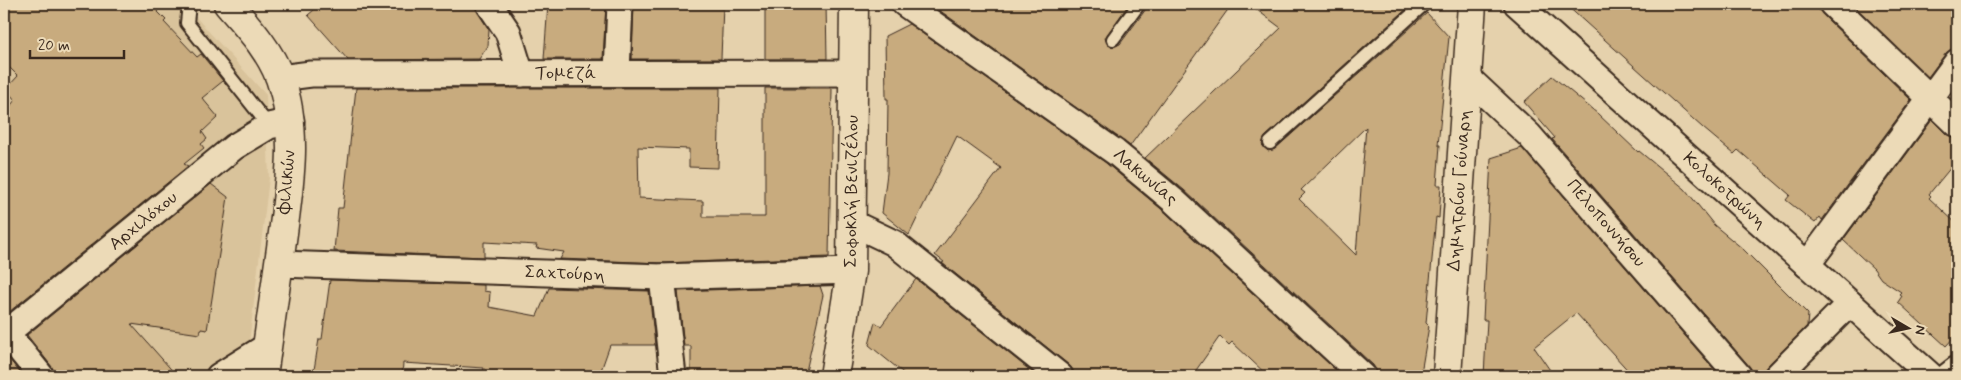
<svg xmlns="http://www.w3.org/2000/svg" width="1961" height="380" viewBox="0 0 1961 380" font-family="Mynerve,sans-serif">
<rect width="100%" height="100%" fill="#e5d1ac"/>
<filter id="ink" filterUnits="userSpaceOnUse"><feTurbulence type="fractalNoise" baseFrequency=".02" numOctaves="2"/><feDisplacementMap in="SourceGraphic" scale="10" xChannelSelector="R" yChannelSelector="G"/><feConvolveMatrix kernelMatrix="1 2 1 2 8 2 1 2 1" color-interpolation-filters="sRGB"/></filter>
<g filter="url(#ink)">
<path fill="#d9c39b" d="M4 4H184L266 95 269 178 245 376H4Z"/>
<path fill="#c8ab7e" stroke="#3b2a1e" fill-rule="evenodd" d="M4 4H150L166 20 164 22 197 57 201 54 223 81 202 98 218 117 202 132 207 139 201 144 204 148 184 164 188 166 9 312 4 306V114L15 100 6 89 18 76 4 62Z
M321 4H473L489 30 488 46 479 59 348 60 308 15Z
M548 4H606L603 59H544Z
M634 4H723L721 59H632Z
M765 4H826L827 59H765Z
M952 4H1129L1105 38 1108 45 1113 47 1120 44 1146 9 1147 4H1232L1130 146 939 10Z
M1249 4H1412L1265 137 1262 145 1268 151 1275 149 1427 13 1449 37 1438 145H1440L1437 185H1441L1439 218 1436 217 1426 323 1429 326 1422 367 1414 376H1377V371L1373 365 1184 190 1145 158 1281 28ZM1366 127 1362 175 1356 255 1299 199 1305 193 1301 190Z
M1565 4H1818L1822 14 1911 100 1822 220 1820 217 1815 223 1786 200 1790 195 1738 150 1734 154 1703 128Z
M1852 4H1957V48L1951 49 1946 53 1928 77Z
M909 24 1106 163 1165 212 1342 376H1268L1232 342 1229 345 1220 336 1192 376H1074L1073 370 1069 365 942 263 944 262 935 255 1001 168 957 136 909 235 882 213 887 173 888 99H886L885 36Z
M1552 76 1598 114 1638 152 1639 151 1685 189 1714 225 1743 249 1808 314 1807 326 1767 366 1763 376H1753L1750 367 1552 139 1555 138 1524 102Z
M356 88H720L718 168 689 167V149L638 147 639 198 703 201V217H765V88H832L829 257 662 263 560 259 564 252 536 248 537 245 484 242V257L334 251 338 208H343Z
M1932 120 1947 135 1957 138V160L1929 194 1931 196 1929 198 1957 224V334L1946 346 1898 302 1902 296 1899 294 1901 292 1881 279 1874 269 1843 240Z
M1522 148 1720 376H1633L1576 313 1534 347 1554 376H1484L1487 320H1483L1491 158Z
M211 184 228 197 207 330 201 329 200 334 131 324 177 376H55L52 367 27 335Z
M916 279 1037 376H907L869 345 875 322 881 326Z
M330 280 484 285V291L490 292 489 307 537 316 549 288 649 291 655 345H610L599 376H482L484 368 403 363 402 376H313L319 339H322Z
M820 286 823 295 805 376H691V346H684L678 291Z
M4 353 23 376H4Z"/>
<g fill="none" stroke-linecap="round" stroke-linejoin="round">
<g stroke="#3b2a1e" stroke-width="16">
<path id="service" d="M189 4 187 23 269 126
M1113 39 1139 4
M1270 143 1424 4"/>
</g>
<g stroke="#3b2a1e" stroke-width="29">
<g id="minor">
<path d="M489 4 508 32 521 74"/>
<path id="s1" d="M905 4 1115 152 1174 201 1363 376"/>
<path id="s2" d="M1517 4 1931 376"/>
<path d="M1832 4 1957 124"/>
<path d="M617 72 620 4"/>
<path id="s3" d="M1467 77 1529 135 1739 376"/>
<path id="s4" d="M280 78 311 74 853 73"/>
<path d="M852 223 894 243 1060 376"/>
<path id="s5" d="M279 264 662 277 851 271"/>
<path d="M1807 265 1957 62"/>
<path d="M662 277 673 376"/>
<path d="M4 330 41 376"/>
<path id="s6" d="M4 335 234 147 269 126 291 121"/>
<path d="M219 376 267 346"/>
<path d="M1777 376 1850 303"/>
<path d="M1948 376 1957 369"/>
</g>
</g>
<g stroke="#3b2a1e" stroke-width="31">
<g id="tertiary">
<path d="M228 4C248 27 269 49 280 78 300 132 288 193 281 248 275 291 269 333 263 376"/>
<path id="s7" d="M834 376 851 271 854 4"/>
<path id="s8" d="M1447 376 1472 4"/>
</g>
</g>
<use href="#service" stroke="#ecdab7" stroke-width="12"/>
<use href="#minor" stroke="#ecdab7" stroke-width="25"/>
<use href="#tertiary" stroke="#ecdab7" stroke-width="28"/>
</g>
</g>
<g text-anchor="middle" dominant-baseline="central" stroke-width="4.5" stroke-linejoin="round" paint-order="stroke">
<g font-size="18" fill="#3b2a1e" stroke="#ecdab7">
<text stroke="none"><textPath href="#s4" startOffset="286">Τομεζά</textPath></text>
<text stroke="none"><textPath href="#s1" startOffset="296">Λακωνίας</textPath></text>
<text transform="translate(287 182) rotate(-85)">Φιλικών</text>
<text stroke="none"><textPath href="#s8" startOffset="186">Δημητρίου Γούναρη</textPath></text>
<text stroke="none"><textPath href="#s2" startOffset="279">Κολοκοτρώνη</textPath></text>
<text stroke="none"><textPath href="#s7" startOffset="186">Σοφοκλή Βενιζέλου</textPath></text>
<text stroke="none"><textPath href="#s6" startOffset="180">Αρχιλόχου</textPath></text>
<text stroke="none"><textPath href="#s3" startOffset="202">Πελοποννήσου</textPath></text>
<text stroke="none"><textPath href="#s5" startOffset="286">Σαχτούρη</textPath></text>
</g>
</g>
<rect width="1961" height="380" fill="none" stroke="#ecdab7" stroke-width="20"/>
<rect x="10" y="10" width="1941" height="360" fill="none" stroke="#3b2a1e" stroke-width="2" filter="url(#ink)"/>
<g transform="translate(1908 328) rotate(99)" stroke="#ecdab7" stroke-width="4" paint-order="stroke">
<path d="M0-4L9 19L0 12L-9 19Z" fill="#3b2a1e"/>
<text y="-8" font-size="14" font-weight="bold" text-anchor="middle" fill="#3b2a1e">N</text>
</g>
<path d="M30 50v8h94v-8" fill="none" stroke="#3b2a1e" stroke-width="2.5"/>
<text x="38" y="50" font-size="15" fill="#3b2a1e" stroke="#ecdab7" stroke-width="4" paint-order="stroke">20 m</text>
</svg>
